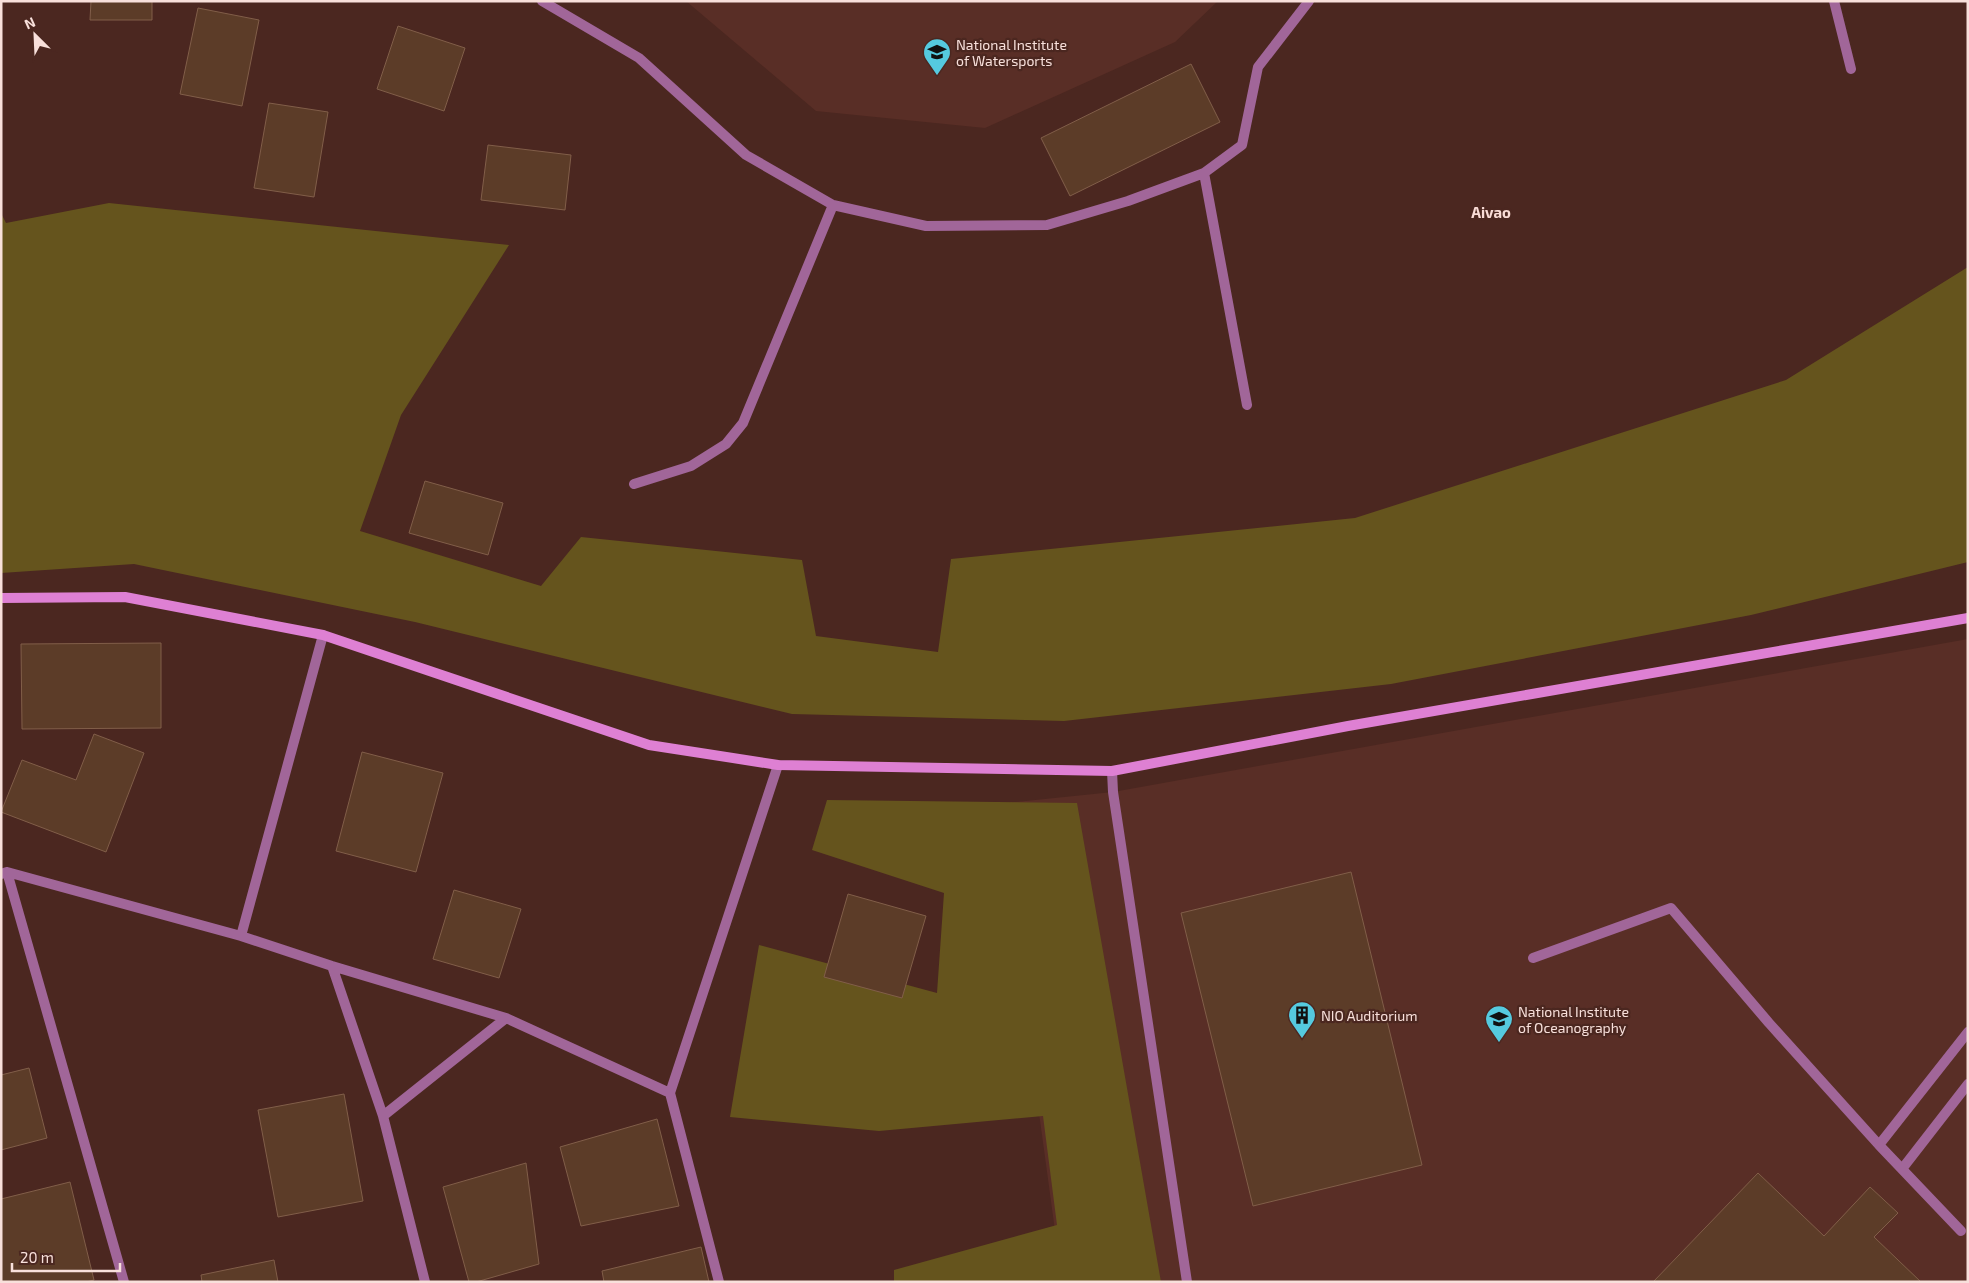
<svg xmlns="http://www.w3.org/2000/svg" width="1969" height="1283" viewBox="0 0 1969 1283" font-family="'Exo 2',sans-serif">
<rect width="100%" height="100%" fill="#4b2720"/>
<path fill="#592e26" d="M686 1H1218L1175 42 985 128 816 111Z
M1968 639V1282H1062L997 804 1113 792Z"/>
<path fill="#65541d" d="M109 203 509 245 401 415 360 531 541 586 581 537 802 560 816 636 938 652 951 559 1355 518 1786 380 1968 267V562L1751 615 1391 684 1064 721 792 714 415 622 134 564 1 573V213L6 223Z
M827 800 1077 803 1161 1282H894V1270L1057 1225 1043 1116 879 1131 730 1117 759 945 937 993 944 893 812 850Z"/>
<path fill="#5c3c28" stroke="#815e49" d="M91 1H152V20H90Z
M198 8 259 20 242 106 180 94Z
M398 26 465 48 444 111 377 89Z
M1191 64 1220 122 1070 196 1041 138Z
M269 103 328 112 314 197 254 188Z
M488 145 571 155 565 210 481 200Z
M425 481 503 503 488 555 409 533Z
M161 643V728L22 729 21 644Z
M94 734 144 753 106 852 1 812 22 760 76 780Z
M362 752 443 773 416 872 336 851Z
M1351 872 1422 1165 1253 1206 1181 913Z
M454 890 521 909 499 978 433 959Z
M848 894 926 916 902 998 824 977Z
M29 1068 47 1138 1 1150V1075Z
M344 1094 363 1201 278 1217 258 1110Z
M657 1119 679 1206 581 1226 560 1147Z
M526 1163 539 1264 476 1282H469L443 1187Z
M1758 1173 1824 1236 1870 1187 1898 1213 1874 1237 1921 1282H1653Z
M70 1182 94 1280 86 1282H1V1199Z
M701 1247 709 1282H604L602 1271Z
M274 1260 278 1282H202L201 1275Z"/>
<g fill="none" stroke-linecap="round" stroke-linejoin="round">
<path stroke="#a16699" stroke-width="10" d="M1112 771 1113 792 1187 1282
M1533 958 1671 908 1769 1023 1879 1145 1961 1231
M1879 1145 1968 1032
M1902 1169 1968 1084"/>
<path stroke="#a16699" stroke-width="10" d="M542 1 639 58 746 155 833 205 926 226 1047 225 1128 201 1204 173 1242 145 1258 67 1309 1
M1834 1 1851 69
M1204 173 1247 405
M634 484 691 466 726 444 743 423 833 205
M7 872 124 1282
M1 874 7 872 241 936 332 966 506 1018 670 1093
M241 936 323 635
M332 966 383 1116
M425 1282 383 1116 506 1018
M719 1282 670 1093 778 765"/>
<path stroke="#de80d3" stroke-width="10" d="M1 598 125 597 323 635 649 745 778 765 1112 771 1348 726 1968 618"/>
</g>
<defs>
<g id="university-pin" transform="scale(1.4375)"><path d="M0 17L-7.5 6A9.5 9.5 0 1 1 7.5 6Z" fill="#55cadf" stroke="#4b2720"/><path d="M0-5L7-2L0 1L-7-2ZM-4 1L0 2.5L4 1V4Q0 6-4 4Z" fill="#111"/></g>
<g id="building-pin" transform="scale(1.4375)"><path d="M0 17L-7.5 6A9.5 9.5 0 1 1 7.5 6Z" fill="#55cadf" stroke="#4b2720"/><path d="M-4-6H4V6H1V3H-1V6H-4ZM-2.5-4.3h1.7v1.8h-1.7ZM.8-4.3h1.7v1.8H.8ZM-2.5-1h1.7V.8h-1.7ZM.8-1h1.7V.8H.8Z" fill="#111"/></g>
</defs>
<g fill-rule="evenodd">
<use href="#university-pin" x="937" y="52"/>
<use href="#building-pin" x="1302" y="1015"/>
<use href="#university-pin" x="1499" y="1019"/>
</g>
<g text-anchor="middle" dominant-baseline="central" stroke-width="4.5" stroke-linejoin="round" paint-order="stroke">
<g font-size="14" fill="#f8e0db" stroke="#4b2720" text-anchor="start">
<text x="956" y="44">National Institute<tspan x="956" dy="16">of Watersports</tspan></text>
<text x="1518" y="1011">National Institute<tspan x="1518" dy="16">of Oceanography</tspan></text>
<text x="1321" y="1015">NIO Auditorium</text>
</g>
<g font-size="15" font-weight="bold" fill="#f9dcd6" stroke="#4b2720">
<text x="1491" y="212">Aivao</text>
</g>
</g>
<rect width="1969" height="1283" fill="none" stroke="#f8e0db" stroke-width="5"/>
<g transform="translate(35 35) rotate(336)" stroke="#4b2720" stroke-width="4" paint-order="stroke">
<path d="M0-4L9 19L0 12L-9 19Z" fill="#f8e0db"/>
<text y="-8" font-size="14" font-weight="bold" text-anchor="middle" fill="#f8e0db">N</text>
</g>
<path d="M12 1263v8h108v-8" fill="none" stroke="#f8e0db" stroke-width="2.5"/>
<text x="20" y="1263" font-size="15" fill="#f8e0db" stroke="#4b2720" stroke-width="4" paint-order="stroke">20 m</text>
</svg>
